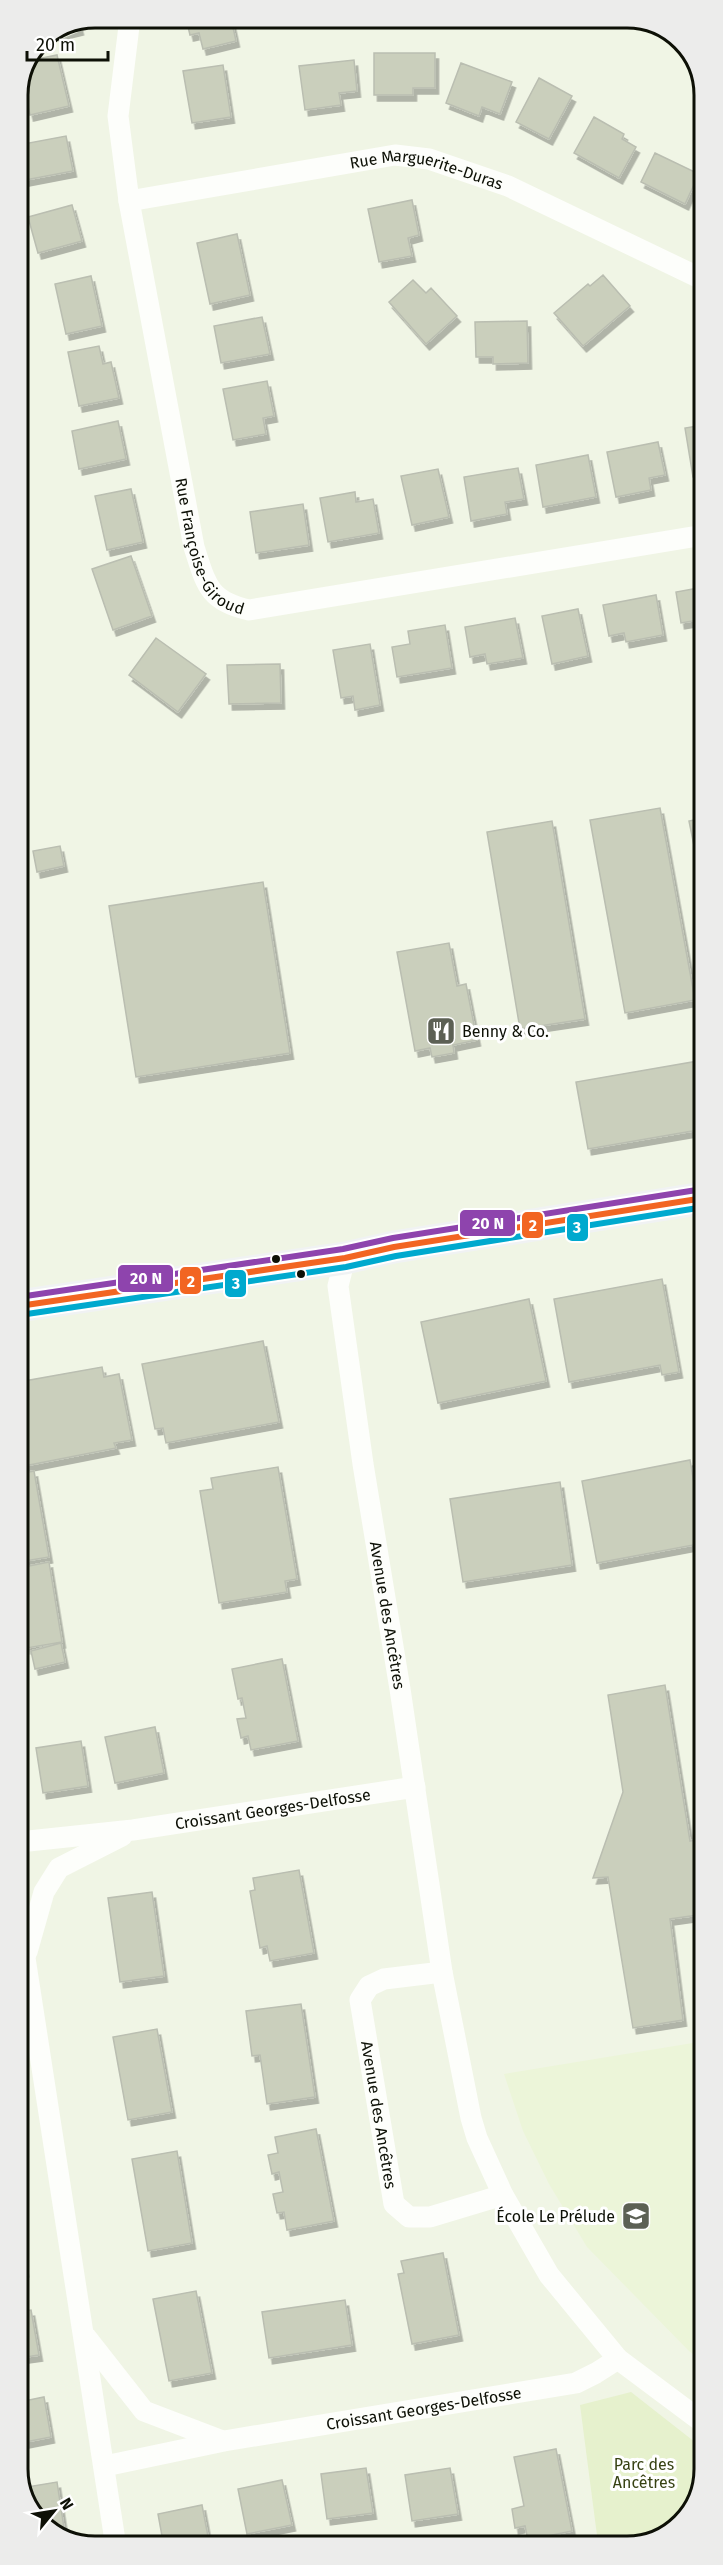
<svg xmlns="http://www.w3.org/2000/svg" width="723" height="2565" viewBox="0 0 723 2565" font-family="'Fira Sans',sans-serif">
<defs>
<filter id="shadow"><feDropShadow dx="3.5" dy="6" stdDeviation="0" flood-color="#0004"/></filter>
</defs>
<rect width="100%" height="100%" fill="#f0f5e5"/>
<path fill="#ecf5d9" d="M705 2041V2364L689 2351 587 2247 549 2184 523 2131 504 2074Z"/>
<path fill="#e6f1cd" d="M631 2392 705 2450V2470L686 2520 643 2545H628L626 2538 598 2543 580 2405Z"/>
<path fill="#cacfbc" stroke="#babeb1" stroke-width="1.5" filter="url(#shadow)" d="M186 18H231L236 41 203 49 199 33 190 35Z
M79 25 80 29 55 35Z
M374 53H435V88H413V95H374Z
M57 55 69 106 30 115 23 84 33 60Z
M354 60 357 91 339 93 341 105 305 110 299 66Z
M461 63 512 82 500 114 482 107 479 116 446 103Z
M223 65 231 117 192 123 183 71Z
M539 78 572 96 549 139 516 122Z
M594 117 624 134 622 139 636 147 619 178 574 153Z
M66 136 73 171 20 181 18 145Z
M655 153 699 174 685 204 641 182Z
M412 200 419 235 408 238 412 256 379 262 368 209Z
M72 205 82 241 38 253 28 217Z
M237 234 250 295 210 304 197 243Z
M603 275 630 306 583 346 554 313 588 284 590 286Z
M91 276 102 326 66 334 55 284Z
M413 280 426 293 431 288 457 316 426 344 389 302Z
M262 317 270 354 221 363 214 326Z
M527 321 528 363 493 364V357H476L475 322Z
M99 346 103 364 111 362 119 398 79 406 68 352Z
M267 381 274 416 263 418 266 434 233 440 223 389Z
M118 421 126 459 79 469 72 431Z
M704 425V475L693 477 685 428Z
M658 442 665 475 649 478 651 490 616 497 607 452Z
M588 455 596 497 543 507 536 465Z
M518 468 524 499 505 502 507 514 471 521 464 477Z
M438 469 449 517 412 525 401 476Z
M131 489 143 542 107 550 95 496Z
M355 492 356 502 373 499 379 533 328 542 320 498Z
M303 504 309 545 256 553 250 512Z
M131 556 152 616 113 630 92 569Z
M704 587V629L700 630 698 620 681 623 676 592Z
M656 595 663 635 626 642 624 633 609 636 603 605Z
M578 609 588 656 552 664 542 616Z
M515 618 523 658 487 664 485 654 470 657 465 627Z
M445 625 452 668 397 677 392 647 410 644 408 631Z
M156 638 206 674 178 712 129 675Z
M370 644 380 705 355 710 353 696 341 698 333 650Z
M280 664 281 703 229 704 227 665Z
M660 808 695 1000 625 1013 590 820Z
M704 818V895L689 821Z
M552 821 585 1019 520 1029 487 832Z
M60 846 64 866 37 872 33 851Z
M263 882 290 1053 136 1077 109 906Z
M449 943 457 986 466 984 477 1040 453 1045 454 1053 432 1057 430 1048 415 1051 397 952Z
M704 1060V1129L588 1149 576 1082Z
M662 1279 679 1372 662 1375 660 1365 569 1382 554 1299Z
M529 1299 546 1381 438 1403 421 1322Z
M263 1341 279 1422 166 1443 163 1428 155 1429 142 1364Z
M102 1367 104 1377 119 1374 132 1440 114 1443 116 1448 19 1467V1382Z
M690 1460 704 1543 597 1563 582 1481Z
M278 1467 297 1579 285 1581 287 1592 219 1603 200 1491 213 1489 211 1478Z
M34 1471 49 1557 19 1562V1474Z
M560 1482 572 1565 463 1582 450 1499Z
M49 1562 62 1642 27 1648 19 1601V1568Z
M61 1643 65 1662 35 1669 31 1651Z
M282 1659 298 1741 251 1750 248 1736 241 1738 237 1719 246 1718 242 1698 238 1699 232 1669Z
M665 1685 690 1841 705 1838V1914L670 1919 683 2020 633 2028 608 1877 593 1878 623 1792 608 1695Z
M155 1727 164 1773 115 1783 105 1737Z
M81 1741 88 1786 43 1793 36 1748Z
M299 1870 314 1953 270 1961 267 1946 260 1948 250 1891 255 1890 253 1878Z
M152 1892 164 1976 120 1982 108 1898Z
M301 2004 315 2097 267 2104 260 2055 252 2056 246 2011Z
M157 2029 172 2112 128 2120 113 2037Z
M316 2129 334 2221 287 2230 284 2212 277 2213 273 2194 283 2192 279 2172 272 2174 268 2155 278 2153 275 2137Z
M177 2151 192 2243 148 2251 132 2159Z
M19 2241 25 2271 19 2272Z
M443 2253 459 2335 412 2344 398 2274 404 2273 401 2261Z
M196 2291 212 2373 169 2381 153 2299Z
M345 2300 352 2345 269 2358 262 2312Z
M31 2310 39 2355 19 2358V2312Z
M44 2397 51 2437 20 2443 19 2402Z
M556 2449 572 2531 528 2540 525 2526 515 2528 512 2509 524 2506 514 2457Z
M366 2468 373 2513 327 2519 321 2474Z
M450 2468 458 2514 412 2521 405 2475Z
M282 2480 292 2525 247 2534 238 2489Z
M57 2482 64 2528 49 2530 44 2528 21 2488Z
M202 2505 210 2547H164L158 2514Z"/>
<g fill="none" stroke-linecap="round" stroke-linejoin="round">
<g stroke="#fdfefb" stroke-width="21">
<path id="s1" d="M130 18 118 116 129 201 194 547C206 584 208 601 249 610L704 535"/>
<path id="s2" d="M129 201 395 155 429 159 508 186 704 280"/>
<path id="s3" d="M345 1258 338 1286 363 1464 400 1689 442 1972 471 2118 477 2138 503 2195 549 2275 618 2359 705 2424"/>
<path id="s4" d="M19 1842 133 1830 415 1787"/>
<path d="M19 1919 116 2547"/>
<path d="M27 1952 44 1892 59 1868 122 1836"/>
<path id="s5" d="M442 1972 384 1979 369 1986 360 2000 394 2204 409 2217H430L503 2195"/>
<path d="M86 2337 144 2411 220 2440"/>
<path id="s6" d="M105 2466 224 2441 576 2383 596 2373 618 2359"/>
</g>
<path stroke="#f0f2f3" stroke-width="33" d="M19 1306 345 1258 394 1247 704 1198"/>
<g stroke="#fff" stroke-width="10">
<path id="bus-1" d="M19 1306 345 1258 394 1247 704 1198"/>
</g>
<g stroke="#fff" stroke-width="10">
<path id="bus-2" d="M20 1315 346 1267 396 1256 704 1207"/>
</g>
<g stroke="#fff" stroke-width="10">
<path id="bus-3" d="M19 1297 343 1249 393 1238 703 1189"/>
</g>
<use href="#bus-1" stroke="#f26522" stroke-width="6"/>
<use href="#bus-2" stroke="#00a9ce" stroke-width="6"/>
<use href="#bus-3" stroke="#8e44ad" stroke-width="6"/>
</g>
<defs>
<g id="restaurant-square" transform="scale(1.5)"><rect x="-9" y="-9" width="18" height="18" rx="4" fill="#5c6054" stroke="#fff"/><path d="M-5-6h1v4h1v-4h1v4h1v-4h1v5L-1.5 .5V6h-2V.5L-5-1ZM5-6V6H3V1.5H1.5Q1.5-4 5-6Z" fill="#fff"/></g>
<g id="school-square" transform="scale(1.5)"><rect x="-9" y="-9" width="18" height="18" rx="4" fill="#5c6054" stroke="#fff"/><path d="M0-5L7-2L0 1L-7-2ZM-4 1L0 2.5L4 1V4Q0 6-4 4Z" fill="#fff"/></g>
</defs>
<g fill-rule="evenodd">
<use href="#restaurant-square" x="441" y="1031"/>
<use href="#school-square" x="636" y="2216"/>
</g>
<g fill="#0d1006" stroke="#fff" stroke-width="2">
<circle cx="276" cy="1259" r="5"/>
<circle cx="301" cy="1274" r="5"/>
</g>
<g text-anchor="middle" dominant-baseline="central" stroke-width="6" stroke-linejoin="round" paint-order="stroke">
<g font-size="16" fill="#0d1006" stroke="#fff">
<text stroke="none"><textPath href="#s2" startOffset="303">Rue Marguerite-Duras</textPath></text>
<text stroke="none"><textPath href="#s1" startOffset="544">Rue Françoise-Giroud</textPath></text>
<text stroke="none"><textPath href="#s3" startOffset="362">Avenue des Ancêtres</textPath></text>
<text stroke="none"><textPath href="#s4" startOffset="256">Croissant Georges-Delfosse</textPath></text>
<text stroke="none"><textPath href="#s5" startOffset="208">Avenue des Ancêtres</textPath></text>
<text stroke="none"><textPath href="#s6" startOffset="324">Croissant Georges-Delfosse</textPath></text>
</g>
<g font-size="16" fill="#0d1006" stroke="#fff" text-anchor="start">
<text x="462" y="1031">Benny &amp; Co.</text>
<text x="615" y="2216" text-anchor="end">École Le Prélude</text>
</g>
<g font-size="16" fill="#374213" stroke="#fff">
<text x="644" y="2464">Parc des<tspan x="644" dy="18">Ancêtres</tspan></text>
</g>
</g>
<path d="M0 0H723V2565H0ZM95 28H627A67 67 0 0 1 694 95V2469A67 67 0 0 1 627 2536H95A67 67 0 0 1 28 2469V95A67 67 0 0 1 95 28Z" fill="#ececeb" fill-rule="evenodd"/>
<path fill="none" stroke="#0d1006" stroke-width="3" d="M95 28H627A67 67 0 0 1 694 95V2469A67 67 0 0 1 627 2536H95A67 67 0 0 1 28 2469V95A67 67 0 0 1 95 28Z"/>
<g stroke="#fff" stroke-width="2">
<rect x="459" y="1209" width="57" height="28" rx="6" fill="#8e44ad"/>
<rect x="521" y="1211" width="23" height="28" rx="6" fill="#f26522"/>
<rect x="566" y="1213" width="23" height="29" rx="6" fill="#00a9ce"/>
<rect x="117" y="1264" width="57" height="29" rx="6" fill="#8e44ad"/>
<rect x="179" y="1266" width="23" height="29" rx="6" fill="#f26522"/>
<rect x="224" y="1269" width="23" height="29" rx="6" fill="#00a9ce"/>
</g>
<g font-size="16" text-anchor="middle" font-weight="bold" fill="#fff">
<text x="488" y="1229">20 N</text>
<text x="533" y="1231">2</text>
<text x="577" y="1233">3</text>
<text x="146" y="1284">20 N</text>
<text x="191" y="1287">2</text>
<text x="236" y="1289">3</text>
</g>
<g transform="translate(54 2511) rotate(60)" stroke="#ffffff" stroke-width="4.5" paint-order="stroke">
<path d="M0-4.5L10 22L0 15L-10 22Z" fill="#0d1006"/>
<text y="-9" font-size="16" font-weight="bold" text-anchor="middle" fill="#0d1006">N</text>
</g>
<path d="M27 51v9h81v-9" fill="none" stroke="#0d1006" stroke-width="3"/>
<text x="36" y="51" font-size="18" fill="#0d1006" stroke="#ffffff" stroke-width="4.5" paint-order="stroke">20 m</text>
</svg>
